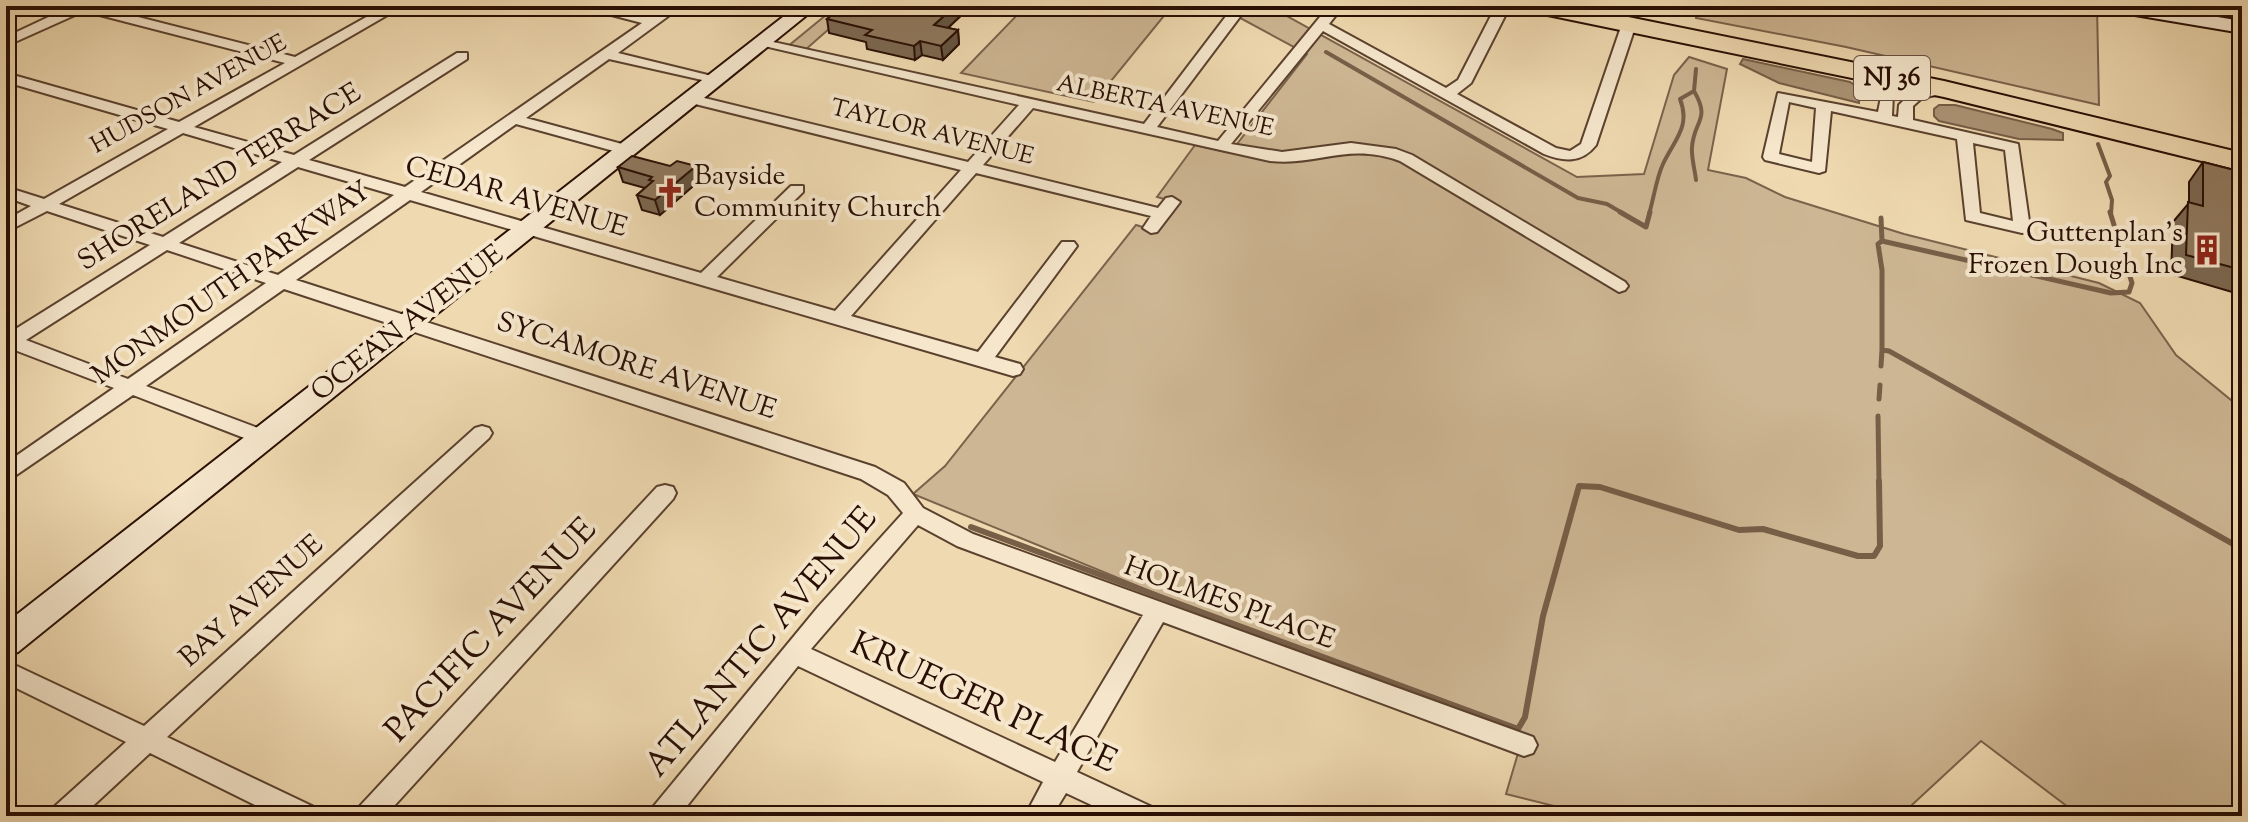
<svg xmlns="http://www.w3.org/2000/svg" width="2248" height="822" viewBox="0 0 2248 822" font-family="'Sorts Mill Goudy',serif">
<rect width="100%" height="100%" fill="#efd9b0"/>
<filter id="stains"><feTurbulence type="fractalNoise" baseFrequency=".0025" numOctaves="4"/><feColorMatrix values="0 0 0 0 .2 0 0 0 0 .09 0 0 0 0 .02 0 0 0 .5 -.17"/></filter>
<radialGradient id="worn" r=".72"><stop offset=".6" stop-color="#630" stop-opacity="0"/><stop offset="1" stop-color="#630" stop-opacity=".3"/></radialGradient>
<path fill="#cdb693" stroke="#7a624b" stroke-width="2" d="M837 6H855L804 51 787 47Z
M998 6H1172L1094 102 961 73 1021 11Z
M1218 6H1269L1577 177 1644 174 1674 75 1689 57 1727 69 1708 170 1746 178 1785 197 1904 234 2099 283 2140 303 2176 355 2242 409V816H2080L1981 741 1900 816H1594L1506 794 1521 743 913 494 945 466 1136 225 1156 231 1178 203 1157 197 1195 145 1230 153 1307 54Z
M1698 6H2097L2099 105 1846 47 1696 18Z"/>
<path fill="#ab9475" stroke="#775e47" stroke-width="2" d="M1743 59 1850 82 1859 88V103L1779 83 1740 64Z
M1939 105H1955L2052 129 2063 133V140L2019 139 1939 121 1934 116V109Z"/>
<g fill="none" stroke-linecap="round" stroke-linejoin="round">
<path stroke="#775e47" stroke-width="4" d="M1248 6 1256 10
M1326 52 1578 198 1607 204 1624 214
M1694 91C1711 120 1694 120 1692 147 1691 157 1695 170 1696 180
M2098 144 2110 176 2106 182 2112 200 2111 214
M1649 214C1654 198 1656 179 1663 164 1674 140 1691 127 1680 99L1694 91 1696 69"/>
<path stroke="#775e47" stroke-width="5" d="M1620 212 1646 227 1650 212
M1881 218 1882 241
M1882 350V270L1878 244 1882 241 2111 293 2129 292 2132 283 2110 212
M1881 366 1882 350 1889 351 2124 483
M1879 399 1880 385
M1878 416 1879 483"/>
<path stroke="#775e47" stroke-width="6" d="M2121 481 2242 549
M971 527 1518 729 1525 717 1543 616 1579 486 1600 487 1739 530 1763 529 1858 556H1874L1880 546 1879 481"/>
<g stroke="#5a412e" stroke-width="4">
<path id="street" d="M72 6H95L295 57 386 6H403L194 127 294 155 457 53H467V59L309 160 405 187 642 23 577 6H603L651 16 666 6H682L618 53 720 78V84L609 59 526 118 633 147V153H621L516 124 421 192 701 273 791 186H803V192L717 277 835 311 961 170 687 102V96L692 95 968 162 1019 105 760 45V39L1144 124 1230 11 1235 10 1242 14 1157 127 1218 141 1329 6H1343L1329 24 1446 88 1458 80 1496 6H1510L1471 83 1457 94 1556 148 1570 151 1581 144 1622 24 1634 21 1636 24 1596 145C1582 163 1564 162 1544 154L1323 31 1231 144 1282 152 1351 143 1396 149 1412 155 1625 282 1628 286 1625 290 1619 292 1400 161C1348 142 1319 166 1270 161L1033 108 983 165 1158 208 1166 198 1172 197 1180 202 1157 232 1151 233 1143 228 1151 216 976 173 851 316 978 352 1062 242H1074L1077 246 1074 250 995 357 1020 364 1023 369 1020 374 1013 376 410 200 296 280 875 467 904 483 923 508 973 534 1533 737 1537 745 1533 753 1524 756 1163 622 1077 772 1152 807 1156 816H1115L1066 793 1052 816H1025L1043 782 798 666 679 816H649L653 807 818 607 903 513 888 495 861 479 284 289 146 386 271 433 274 438 271 443H257L133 395 6 482V463L114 388 12 349 6 350V335L150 245 47 211 6 232V220L31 206 6 197V187L44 199 168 129 6 82V73L179 122 285 63 84 11 6 46V37ZM183 133 282 162 163 237 59 204ZM298 167 394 195 278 275 179 243ZM167 250 266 283 128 379 26 340ZM918 525 957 546 1143 615 1055 762 811 649Z
M1858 67 1886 85 1893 94 1892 116 1898 117 1899 105 1912 92 1944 85 1949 86V92L1922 98 1913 106V120L2018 144 2030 228 2028 232 2022 233 1966 220 1957 139 1831 111 1825 171 1819 173 1765 160 1763 157 1778 93 1878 112 1881 97 1853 74V68ZM1789 102 1816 108 1812 162 1779 154ZM1973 143 2005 150 2013 221 1980 213Z
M482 426 489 428 492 433 489 438 167 737 314 807 318 816H277L150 753 82 816H50L54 807 126 742 6 683V661L144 726 475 428Z
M665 485 673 487 676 493 673 499 385 816H355L359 807 657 487Z"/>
</g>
<g stroke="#280e03" stroke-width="4">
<path id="secondary" d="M797 6H818L18 652 6 656V623Z
M2108 6H2151L2242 21V33L2117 12Z"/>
</g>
<g stroke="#280e03" stroke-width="4">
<path id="highway" d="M1526 6H1574L1944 81 2242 153V171L1944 97 1538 13 1530 11Z"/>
</g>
<use href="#street" fill="#f5e6cc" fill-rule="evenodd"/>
<use href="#secondary" fill="#f5e6cc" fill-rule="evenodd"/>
<use href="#highway" fill="#efd9b0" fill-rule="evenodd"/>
</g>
<path fill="#7b6750" stroke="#280e03" stroke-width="2" d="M969 8 948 28 958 30 959 44 943 60 922 55 915 60 867 49 866 42 829 33 827 19Z
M2203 162 2242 172V295L2171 274 2173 222 2189 203V182Z
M696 166 700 180 660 215 642 210 637 195 645 188 623 182 618 167Z"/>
<path fill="#645441" stroke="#280e03" stroke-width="2" d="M955 6H968L969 8 936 39 934 25Z
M958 30 959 44 943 60 941 46Z
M920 41 922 55 915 60 914 46Z
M696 166 700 180 660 215 655 200Z"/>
<path fill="#8f785d" stroke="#280e03" stroke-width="2" d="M843 6H955L934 25 958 30 941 46 920 41 914 46 865 35 872 30 827 19Z
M632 156 670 166 677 161 696 166 655 200 637 195 653 181 649 180 652 177 618 167Z
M2203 162 2242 172V270L2186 255 2188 202 2203 206Z"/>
<defs>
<g id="church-bare" transform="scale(2.4)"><path d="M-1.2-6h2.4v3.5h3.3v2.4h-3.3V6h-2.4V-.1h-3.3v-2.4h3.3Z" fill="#8f2418" stroke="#f5e6cc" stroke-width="2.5" paint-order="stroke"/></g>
<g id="building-bare" transform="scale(2.4)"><path d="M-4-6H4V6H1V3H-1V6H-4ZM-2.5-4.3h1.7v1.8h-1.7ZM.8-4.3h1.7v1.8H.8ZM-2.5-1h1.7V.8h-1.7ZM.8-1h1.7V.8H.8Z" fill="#8f2418" stroke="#f5e6cc" stroke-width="2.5" paint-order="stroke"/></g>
</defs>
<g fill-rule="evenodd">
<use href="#church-bare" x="670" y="193"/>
<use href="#building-bare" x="2207" y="250"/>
</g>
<g text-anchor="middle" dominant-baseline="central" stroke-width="8" stroke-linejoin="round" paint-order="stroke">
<g font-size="24" fill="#280e03" stroke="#f5e6cc">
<text transform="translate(189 95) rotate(-29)">HUDSON AVENUE</text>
<text transform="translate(1165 107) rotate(12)">ALBERTA AVENUE</text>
<text transform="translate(932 133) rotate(14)">TAYLOR AVENUE</text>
</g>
<rect fill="#f5e6cc" stroke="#664f3f" stroke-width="2" x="1854" y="56" width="76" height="44" rx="6"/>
<g font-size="26" font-weight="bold" fill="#280e03">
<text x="1892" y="78">NJ 36</text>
</g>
<g font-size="28" fill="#280e03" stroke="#f5e6cc" text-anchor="start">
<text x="694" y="177">Bayside<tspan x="694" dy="32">Community Church</tspan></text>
<text x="2183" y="234" text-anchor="end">Guttenplan's<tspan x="2183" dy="32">Frozen Dough Inc</tspan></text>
</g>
<g font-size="28" fill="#280e03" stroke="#f5e6cc">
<text transform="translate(220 178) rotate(-32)">SHORELAND TERRACE</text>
<text transform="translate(516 198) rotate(16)">CEDAR AVENUE</text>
<text transform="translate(232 284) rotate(-35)">MONMOUTH PARKWAY</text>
<text transform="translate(408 324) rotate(-38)">OCEAN AVENUE</text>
<text transform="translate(636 367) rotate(18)">SYCAMORE AVENUE</text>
<text transform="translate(252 602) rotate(-42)">BAY AVENUE</text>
<text transform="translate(1229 604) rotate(20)">HOLMES PLACE</text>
</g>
<g font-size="34" fill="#280e03" stroke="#f5e6cc">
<text transform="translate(492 631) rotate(-47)">PACIFIC AVENUE</text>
<text transform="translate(762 643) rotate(-50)">ATLANTIC AVENUE</text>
<text transform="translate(983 704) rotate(25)">KRUEGER PLACE</text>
</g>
</g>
<rect width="2248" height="822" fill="none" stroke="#efd9b0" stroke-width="32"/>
<rect x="8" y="8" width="2232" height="806" fill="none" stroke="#280e03" stroke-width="4"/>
<rect x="16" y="16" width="2216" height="790" fill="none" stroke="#280e03" stroke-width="2"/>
<rect width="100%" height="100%" filter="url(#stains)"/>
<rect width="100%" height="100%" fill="url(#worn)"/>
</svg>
